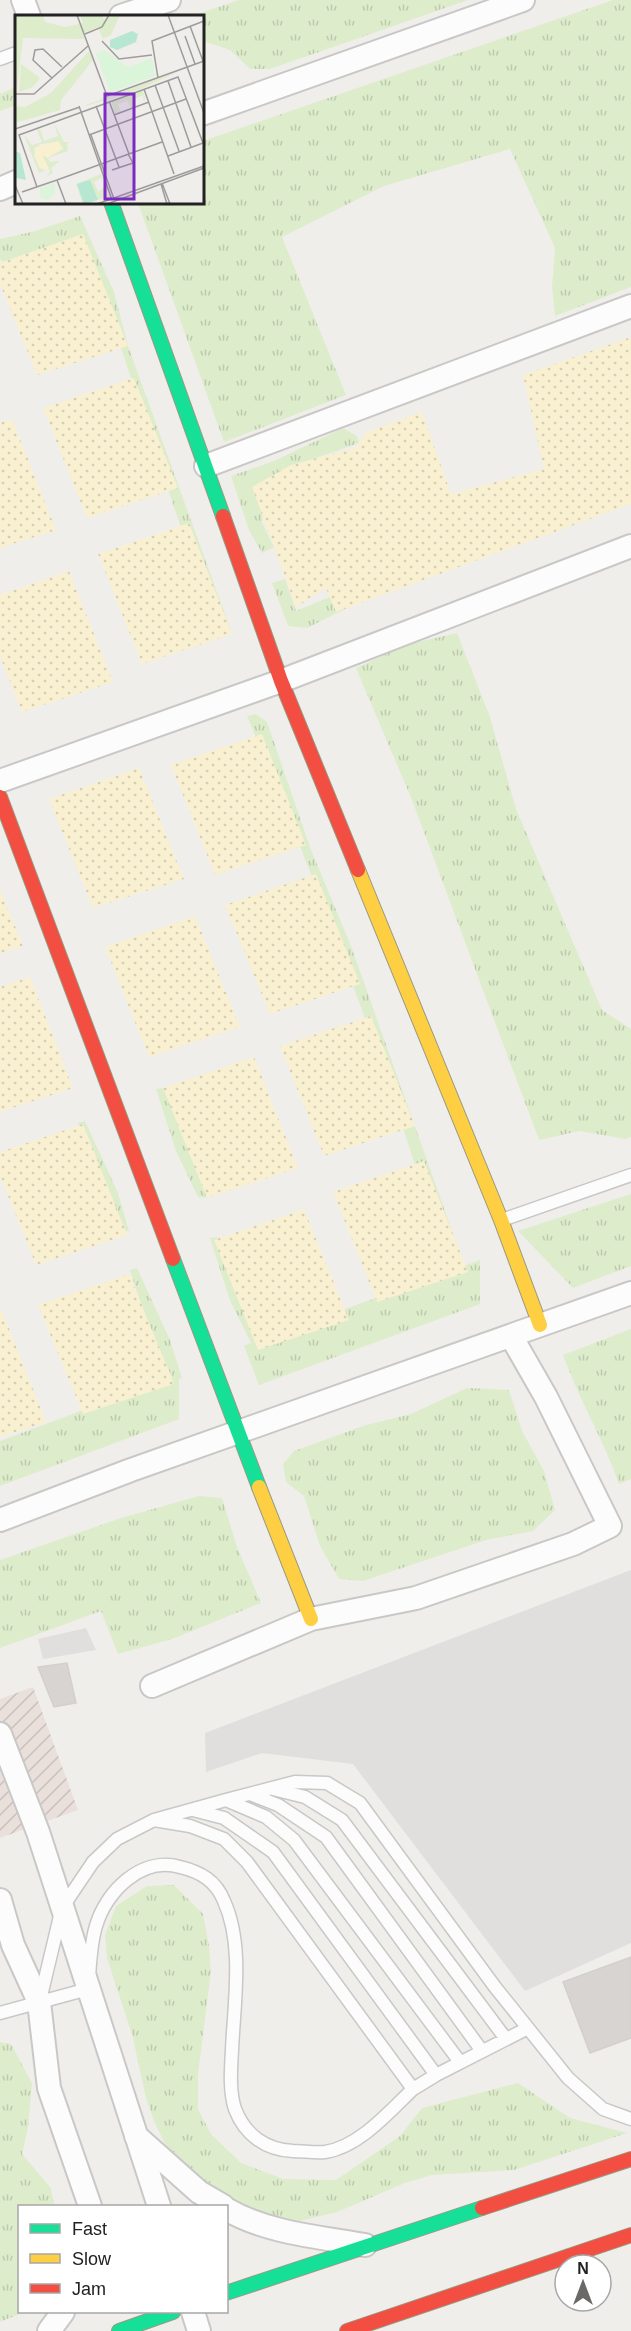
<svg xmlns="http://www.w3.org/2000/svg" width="631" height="2331" viewBox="0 0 631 2331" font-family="Arial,sans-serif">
<defs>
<pattern id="military-furrows" width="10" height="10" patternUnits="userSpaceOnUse" patternTransform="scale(1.5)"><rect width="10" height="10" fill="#eae0db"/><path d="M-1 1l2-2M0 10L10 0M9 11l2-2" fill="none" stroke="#c8c0bc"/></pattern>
<pattern id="grass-tufts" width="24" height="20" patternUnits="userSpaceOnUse" patternTransform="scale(1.5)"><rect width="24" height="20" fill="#ddeccb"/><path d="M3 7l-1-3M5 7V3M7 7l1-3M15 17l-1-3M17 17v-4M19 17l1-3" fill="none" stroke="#bdcaae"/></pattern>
<pattern id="sand-dots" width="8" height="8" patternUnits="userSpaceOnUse" patternTransform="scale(1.5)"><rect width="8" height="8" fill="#f8f0d0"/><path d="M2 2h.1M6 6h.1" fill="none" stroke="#d4ceb2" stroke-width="1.8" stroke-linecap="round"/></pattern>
</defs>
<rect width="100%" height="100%" fill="#f0eeeb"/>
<path fill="url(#military-furrows)" d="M33 1687 78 1810 0 1838V1699Z"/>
<path fill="url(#grass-tufts)" d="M239 0H468L270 69H250L230 50 203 41 202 16H192Z
M613 0H631V287L555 316 552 287 555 248 510 149 384 186 282 237 346 395 224 442 138 203 202 202 203 141Z
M16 87V105L0 111V94Z
M80 216 114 292 128 346 232 634 219 633 190 555 83 234 3 262 0 259V239L32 232Z
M343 428 357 436 359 443 285 469 263 486 262 523 274 547 262 553 249 530 231 476 274 461Z
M285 579 296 611 337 594 349 607 307 628 288 626 272 583Z
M457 633 490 717 516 809 602 1010 631 1029V1137L626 1139 579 1131 539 1140 412 800 356 668 406 645Z
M256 714 267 722 311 850 351 946 457 1245 443 1254C388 1071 321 893 247 716Z
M163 1088 196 1159 207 1198 198 1197 176 1151 156 1089Z
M85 1121 118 1193 129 1231 120 1230 98 1185 78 1123Z
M631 1194V1266L573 1288 518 1231Z
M217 1237 260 1340 480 1260V1304L259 1385 244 1346 251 1343 230 1300 210 1238Z
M137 1268 170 1340 182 1378 179 1379V1419L0 1486V1441L172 1377 150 1332 130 1270Z
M631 1329V1479L619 1484C603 1439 579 1399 563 1355Z
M467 1388 509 1390 522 1431 544 1471 555 1510 533 1531 486 1540 363 1581 339 1579 320 1546 304 1496 286 1482 283 1464 294 1451 366 1425 411 1414Z
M199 1496 222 1498 237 1547 261 1603 172 1639 118 1654 101 1611 0 1648V1560L121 1518Z
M174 1885 203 1914 209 1946 211 1971 198 2074V2109L211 2134 241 2163 283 2179 336 2180 400 2136 422 2108 518 2083 570 2118 627 2133 514 2170 432 2175 405 2183 337 2212 291 2223 227 2205 168 2150 154 2121 146 2098 133 2038 107 1958 105 1935 116 1906 147 1886Z
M0 2042 11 2044 32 2083 28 2128 22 2154 50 2187 55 2206H20V2312H24L0 2322Z"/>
<path fill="url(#sand-dots)" d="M83 234 128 346 37 375 0 284V263Z
M631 337V504L336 612 326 588 296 607 252 487 291 465 355 448 367 432 422 412 451 494 544 469 523 375Z
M134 378 178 488 87 518 43 408Z
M12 419 56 530 0 548V423Z
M189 523 232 634 142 664 98 554Z
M69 571 113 682 22 712 0 656V595Z
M262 734 306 845 215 875 171 765Z
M139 768 184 879 93 908 49 799Z
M316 874 360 984 270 1014 225 905Z
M0 889 23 946 0 953Z
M195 916 240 1027 149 1057 105 947Z
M30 977 73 1088 0 1112V987Z
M371 1016 415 1126 324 1156 280 1046Z
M254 1057 298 1168 207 1198 163 1088Z
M83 1124 127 1235 36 1265 0 1176V1152Z
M424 1161 468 1272 377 1302 333 1192Z
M304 1209 349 1320 258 1350 214 1240Z
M129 1274 174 1384 83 1414 38 1305Z
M2 1311 46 1422 0 1437V1312Z"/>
<path fill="#e0dfde" d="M631 1570V1943L525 1991 353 1764 262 1753 206 1772 205 1733Z
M86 1628 96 1650 43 1659 38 1639Z"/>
<path fill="#d7d4d2" stroke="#d3d0cc" stroke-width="1.5" d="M67 1663 76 1703 54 1707 38 1667Z
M631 1957V2038L590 2053 563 1982Z"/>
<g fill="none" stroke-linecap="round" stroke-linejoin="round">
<g stroke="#c9c8c7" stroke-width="15">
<path id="lane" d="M0 59 16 53
M502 1220 631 1175
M273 1789 305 1797 342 1820 506 2039
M250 1794 278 1805 326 1837 482 2051
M226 1800 266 1817 294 1840 460 2062
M193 1810 224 1818 273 1852 436 2075
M40 2000 62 1908 93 1862 117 1839 154 1820 226 1800 295 1782 327 1783 360 1803 495 1987 568 2078 603 2109 631 2119
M0 2013 88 1989C90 1969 90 1945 96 1926 106 1891 142 1856 180 1867 201 1872 216 1881 224 1901 244 1945 234 2003 232 2050 231 2068 229 2091 235 2109 245 2135 266 2150 293 2151 303 2151 315 2153 325 2152 359 2147 389 2112 413 2089L247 1862 224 1839 190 1826 154 1820
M413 2089 436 2075 528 2028"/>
</g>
<g stroke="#c9c8c7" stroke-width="26">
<path id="street" d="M23 0 29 16
M121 16 169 0
M202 114 523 0
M0 189 16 182
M206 466 631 306
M0 781 281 681 631 546
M0 1520 131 1470 631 1293
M152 1686 311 1619 416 1598 573 1544 610 1526 546 1397 511 1336
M0 1734 38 1832 159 2206
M0 1900 13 1945 39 2002 49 2088 90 2206
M136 2136 199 2192 223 2206
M226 2209C267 2233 319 2237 365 2245
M193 2312 199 2331
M49 2331 63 2312"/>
</g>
<g stroke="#999a82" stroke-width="16">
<path id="fast" d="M111 202 223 516
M173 1259 259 1487
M226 2293 482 2208
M119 2331 173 2312"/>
</g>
<g stroke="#999a82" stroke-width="16">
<path id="slow" d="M358 870 501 1220 540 1325
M259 1487 311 1619"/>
</g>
<g stroke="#999a82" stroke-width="16">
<path id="jam" d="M223 516 281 681 358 870
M0 797 173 1259
M482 2208 631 2159
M347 2331 631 2235"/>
</g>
<use href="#lane" stroke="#fdfcfc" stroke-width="12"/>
<use href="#street" stroke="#fdfcfc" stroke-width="22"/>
<use href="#fast" stroke="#16e098" stroke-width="14"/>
<use href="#slow" stroke="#ffcf43" stroke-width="14"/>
<use href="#jam" stroke="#f24e42" stroke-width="14"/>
</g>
<g transform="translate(15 15)">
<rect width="189" height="189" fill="#f0eeeb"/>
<path d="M0 0H28L30 7 50 12 68 8 65 0H88V4L105 0 96 20 88 24 83 12 68 18 69 24 8 23 2 75ZM74 36 78 45 46 85 45 95 0 108V91L10 92 36 78ZM6 49 25 63 18 72 4 77ZM162 57 126 74 71 91V90ZM127 75 130 82 129 88 128 80 120 84 121 91 115 93 113 86 103 89 106 97 100 99 96 86ZM39 108 49 127H56L52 128 53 136 33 143 35 147 45 146 36 153 40 161 38 157 32 162 35 156 26 140 48 134 44 127 25 129 19 135 29 156 24 158 9 120 17 130 27 127 22 115 25 114 29 126 43 121ZM86 159 89 169 86 163 79 167 83 177 91 171 92 182 68 189 61 169Z" fill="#ddeccb"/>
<path d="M43 126 48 134 32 143 27 140 34 153 25 154 19 140 22 134 18 133Z" fill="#f8f0d0"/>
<path d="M89 35 113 52 137 43 140 61 95 77 81 38ZM40 168V179L33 185 25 183V173Z" fill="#daf5da"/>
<path d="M117 16 123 19 121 27 102 35 95 32V25ZM0 136 5 138 11 165 1 163ZM75 165 83 185 69 189 62 169Z" fill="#b7e6d2"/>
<path fill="none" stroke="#9e9c9b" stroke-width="1.5" d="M62 0 92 81 189 46M153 0 189 98M175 11 188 46M70 19 87 12 94 0M170 21 180 49M87 26 104 44 137 40M37 63 18 45 20 35 28 34 47 52M143 63 137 26 189 6M153 66 176 132M140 70 164 136M129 74 159 159M0 79H19L73 31M94 86 114 139M64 91 97 185M81 91 104 152M99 100 134 87M0 114 65 92M74 120 171 84M76 120 99 184M97 155 118 148 113 139M42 165 147 127M42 165 51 189M147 168 155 189M146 169 152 189M0 170 8 189M22 172 4 120 163 62 188 128 153 141M7 177 42 165M82 189 189 151M92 189 189 153"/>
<path fill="#7b2cbf" fill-opacity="0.15" stroke="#7b2cbf" stroke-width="3" d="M90 79H119V184H90Z"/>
<rect width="189" height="189" fill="none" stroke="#222" stroke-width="3"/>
</g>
<rect x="18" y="2205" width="210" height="108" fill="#ffffff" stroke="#a7a7a7" stroke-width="1.5"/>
<rect x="30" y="2224" width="30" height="9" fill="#16e098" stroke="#a7a7a7" stroke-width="1.5"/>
<text x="72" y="2235" font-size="18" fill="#222222">Fast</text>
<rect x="30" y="2254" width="30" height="9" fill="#ffcf43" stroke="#a7a7a7" stroke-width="1.5"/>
<text x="72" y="2265" font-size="18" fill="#222222">Slow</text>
<rect x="30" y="2284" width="30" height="9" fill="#f24e42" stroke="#a7a7a7" stroke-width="1.5"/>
<text x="72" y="2295" font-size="18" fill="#222222">Jam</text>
<g transform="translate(583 2283)"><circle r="28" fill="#ffffff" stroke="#a7a7a7" stroke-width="1.5"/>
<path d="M0-4.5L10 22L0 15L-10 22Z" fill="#6a6968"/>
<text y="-9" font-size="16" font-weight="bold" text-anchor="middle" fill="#222222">N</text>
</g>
</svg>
